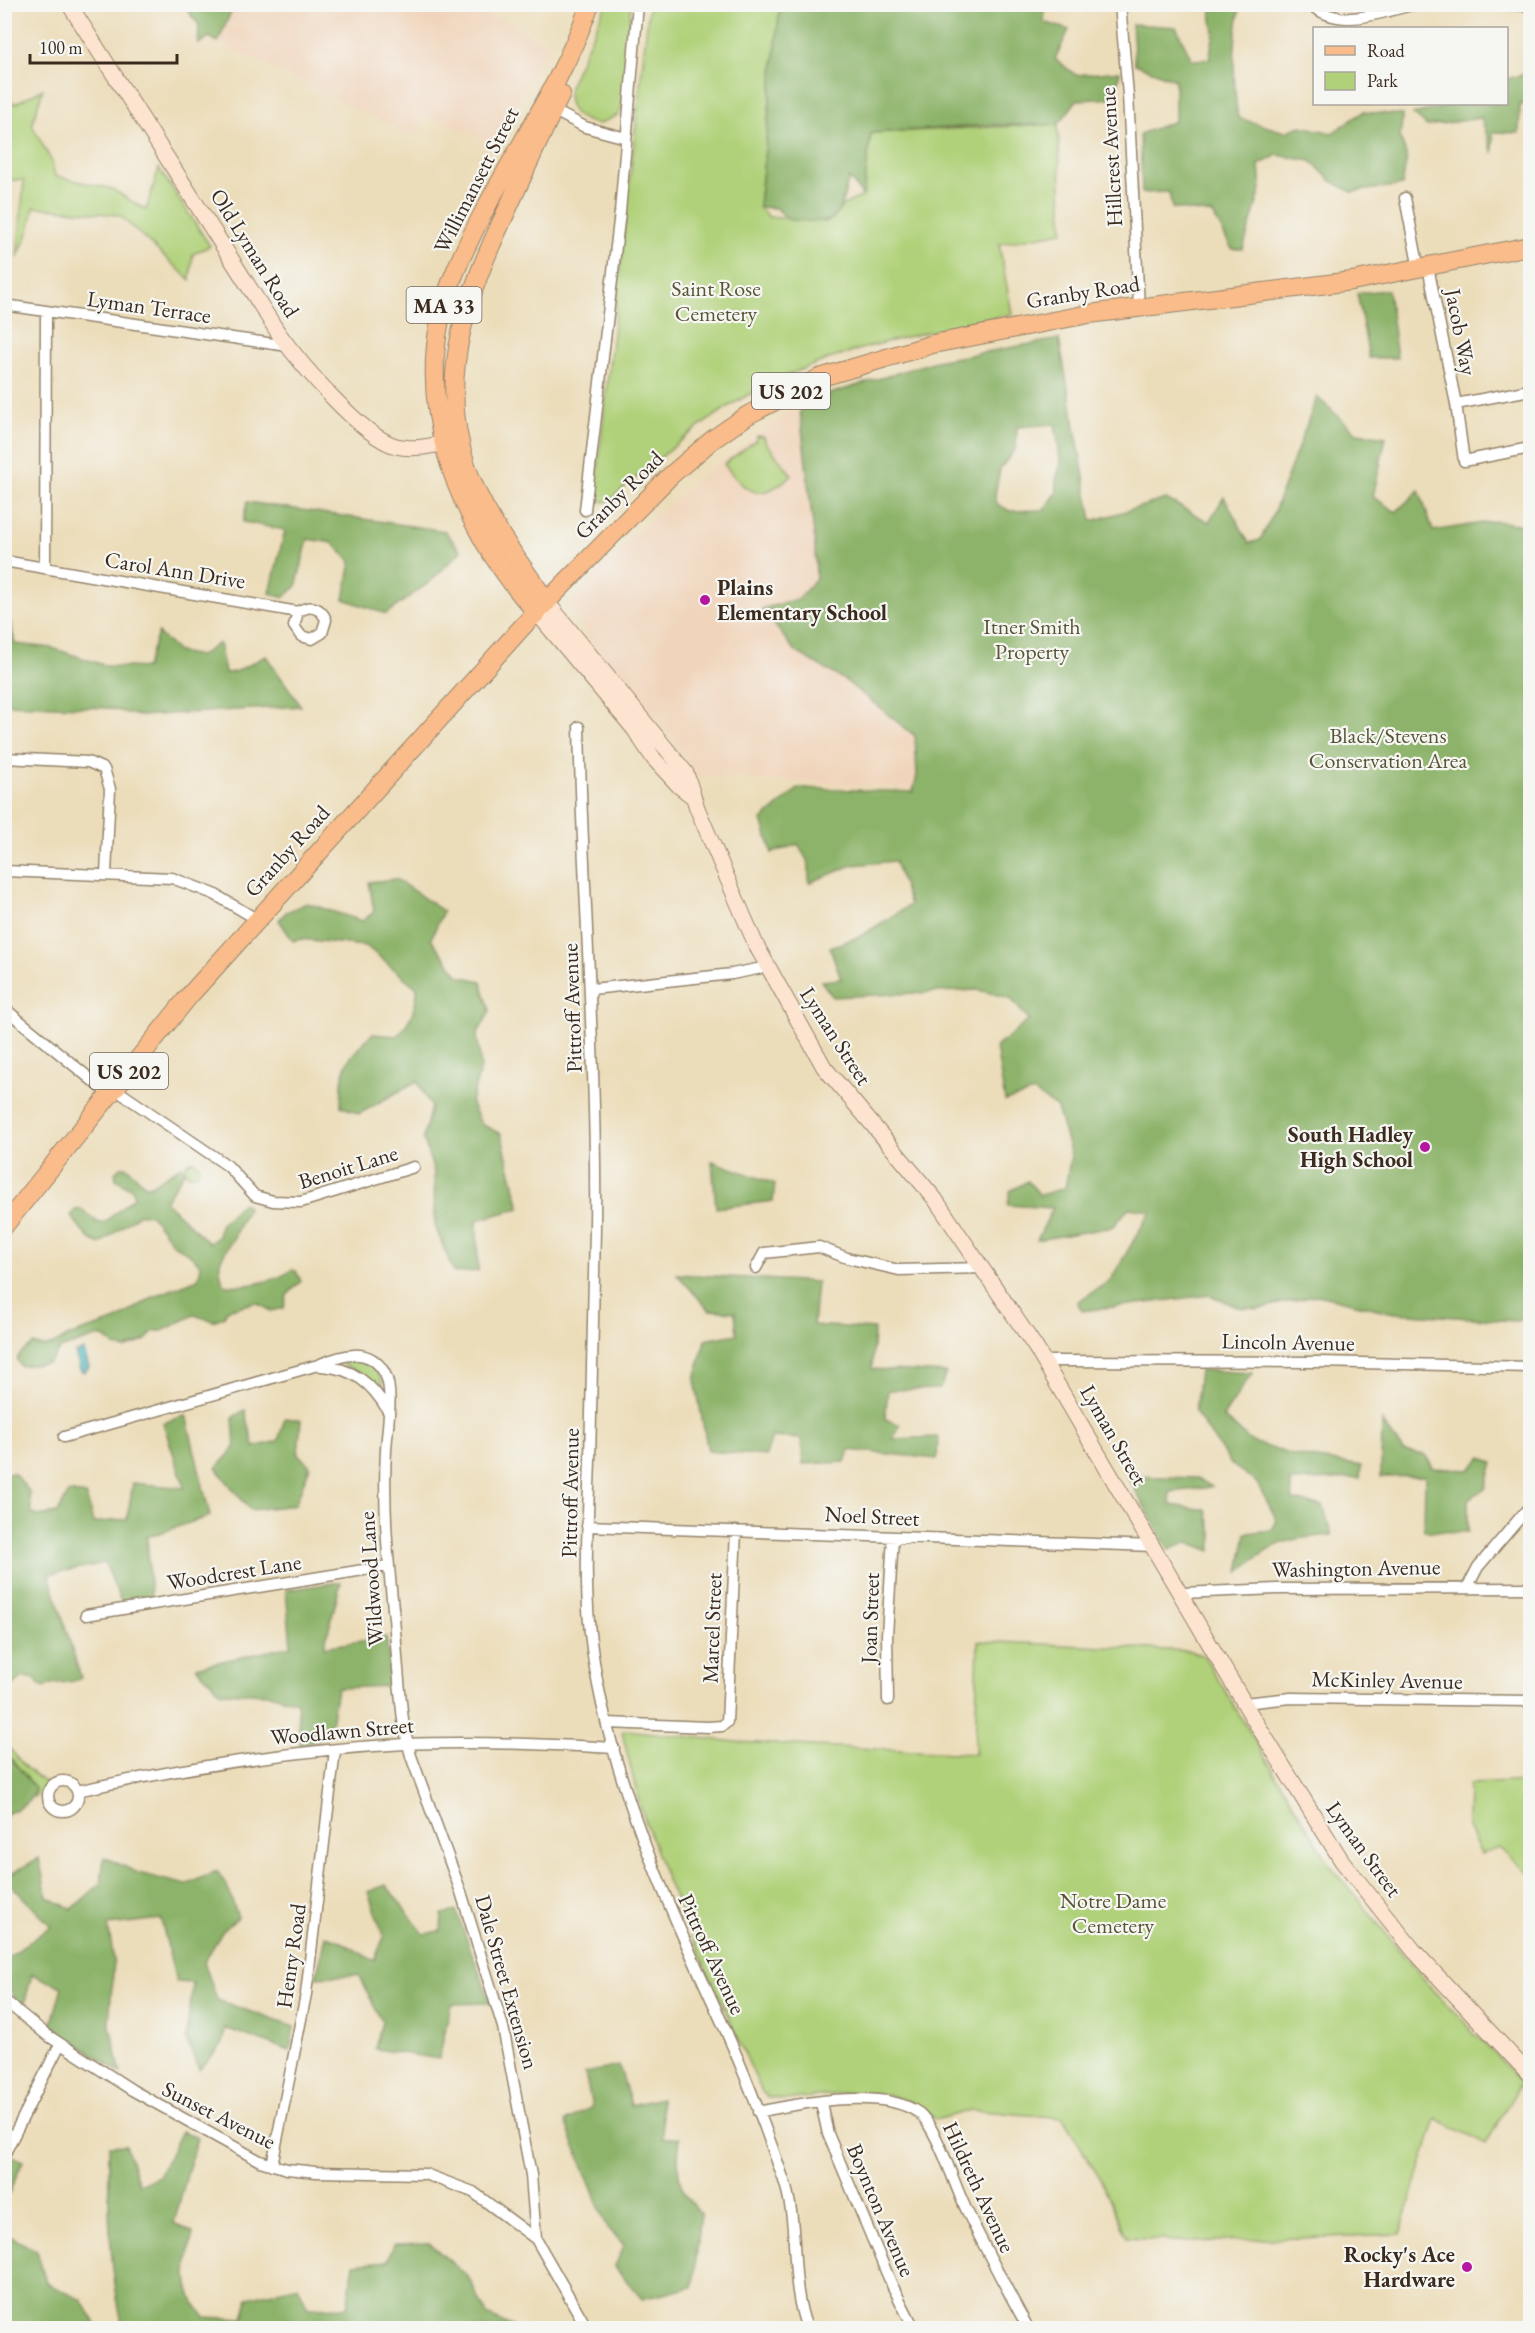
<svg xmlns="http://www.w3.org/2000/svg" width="1535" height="2333" viewBox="0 0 1535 2333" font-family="'EB Garamond',serif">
<rect width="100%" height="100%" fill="#f6f6f2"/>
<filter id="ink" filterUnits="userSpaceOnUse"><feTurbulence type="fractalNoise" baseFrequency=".0167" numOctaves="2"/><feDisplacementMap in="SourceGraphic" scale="12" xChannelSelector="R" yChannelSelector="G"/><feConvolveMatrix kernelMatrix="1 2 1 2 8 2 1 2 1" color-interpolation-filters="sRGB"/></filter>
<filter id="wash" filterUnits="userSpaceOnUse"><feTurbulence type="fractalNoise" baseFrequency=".008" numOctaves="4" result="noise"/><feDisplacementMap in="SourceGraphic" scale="24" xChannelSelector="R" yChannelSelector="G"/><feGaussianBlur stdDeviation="1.35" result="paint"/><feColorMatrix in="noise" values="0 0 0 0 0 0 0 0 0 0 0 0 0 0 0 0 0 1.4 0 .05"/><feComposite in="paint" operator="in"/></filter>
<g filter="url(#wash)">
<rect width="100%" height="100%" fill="#ecddba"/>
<path fill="#f0d5bc" d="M484 4 482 10 549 45 530 76 495 144 424 115 415 137 218 42 234 5Z
M797 406 828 586 916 736 917 789 698 776 658 721 625 690 595 650 570 608 576 593 646 525 709 470Z"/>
<path fill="#b0d179" stroke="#767e4c" stroke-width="1.5" d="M606 5H631L623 105 618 115 599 124C577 121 565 109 569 87Z
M649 5H780L759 207 769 217 827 222 834 218 843 205 863 196 871 133 1058 124 1063 232 999 244 1012 314C924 333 835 348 755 391 701 420 655 462 609 501L603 502 595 496Z
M43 89 32 125 52 162 55 176 112 189 146 210 159 168 210 246 193 254 190 280 119 215 34 207 29 231 17 259 24 180H5V94L14 104Z
M757 436 764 437 766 443 792 475C759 503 748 495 724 464L755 441Z
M185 1168a7 7 0 1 1 14 0a7 7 0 1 1-14 0Z
M343 1359C372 1362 378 1363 385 1393H381L366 1376 342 1364Z
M978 1641 1190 1651 1204 1656 1330 1865 1428 1985 1521 2082 1486 2144 1436 2118 1400 2234 1191 2242 1127 2238 1102 2182 1063 2118 970 2110 936 2120 916 2104 886 2094 845 2093 785 2100 768 2097 762 2092 665 1876 640 1806 622 1732 626 1730 737 1742 975 1754Z
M4 1742 26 1768 45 1783 40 1793 34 1797 35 1788 5 1751Z
M1530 1781V1874L1499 1848 1481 1854 1468 1828 1469 1784Z"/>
<path fill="#8cb369" stroke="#646e44" stroke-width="1.5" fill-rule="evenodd" d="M183 5H234L218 42 209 37 198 44 199 25Z
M780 5H1045L1044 22 1069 30 1055 59 1076 75 1120 71 1115 98 1077 100 1058 125H992L871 133 863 196 849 178C836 225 838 223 789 220L776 208 759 207Z
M1210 5H1240C1233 44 1232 79 1238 118L1285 132 1301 126 1332 133 1363 112 1403 115 1400 137 1407 157 1402 185 1352 192 1331 181 1311 161 1277 155 1259 165 1261 189 1243 249H1232L1213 214 1172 208 1169 192 1142 193 1140 134 1175 121V80L1135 64 1132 24 1176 27 1192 60 1209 59 1214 33Z
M1315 5H1380C1358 13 1337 12 1315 5Z
M1530 72V104L1520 105 1519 133 1493 132V153L1481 118 1427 126 1413 114 1458 104H1506L1507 79Z
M1388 290 1397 358H1369L1357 293Z
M1059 339 1092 521 1166 499 1209 522 1224 497 1249 543 1260 540 1274 512 1317 397 1357 433 1386 437 1373 497 1396 512 1419 490 1433 531 1495 521 1530 526V1317L1516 1321 1394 1313 1318 1295 1257 1309 1237 1307 1210 1295 1082 1311 1077 1302 1110 1281 1151 1211 1129 1208 1113 1227 1037 1240 1053 1208 1008 1205 1010 1191 1028 1181 1040 1195 1065 1188 1071 1155 1057 1108 1034 1092 1005 1101 996 1047 1029 1020 1010 998 978 990 833 997 821 981 841 979 830 947 859 937 910 905 895 861 853 865 809 883V864L798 844 772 853 762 820 799 788 913 792 917 775 915 736 846 681 795 651 762 609 798 599 816 579 815 544 800 411 820 397 936 361ZM1055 424 1061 464 1056 479 1057 492 1044 510 1010 511 997 504 995 494 1000 469 1016 448 1017 427Z
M247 502 445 531 461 551 431 581 386 614 344 599 351 562 333 543 308 539 296 587 283 598 270 593 285 530 243 522Z
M10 621 15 644 52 648 107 666 146 668 158 633 178 652 200 656 219 643 225 673 235 672 266 656 301 706 139 716 108 708 5 704V622Z
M396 879 443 911 431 939 459 976 481 981 490 1011 477 1035 481 1067 471 1102 481 1124 501 1134 520 1208 477 1220 478 1271 454 1273 435 1226 434 1172 423 1138 431 1107 417 1081 359 1114 341 1106C343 1063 341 1066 372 1034L397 1036C410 1023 417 1007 417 988L366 946 301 939 293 941 279 920 286 912 307 903 362 921 374 912 369 882Z
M712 1161 775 1184 773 1201 716 1208Z
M181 1166 185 1171 165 1201 209 1243 218 1237 220 1225 241 1204H246L248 1208C241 1219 238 1229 233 1239 221 1260 216 1258 223 1284 241 1289 277 1281 292 1270L296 1271 301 1281 287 1295 284 1308 271 1311 256 1302 227 1310 224 1317 213 1321 194 1315 162 1331H153L146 1340 125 1349 114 1346 106 1338 99 1336 60 1349 49 1363 21 1366 17 1360 19 1355 33 1344 43 1347 57 1343 71 1335 117 1320 153 1297 198 1279 201 1266 191 1255 173 1244 151 1215 139 1214 100 1244 89 1239 71 1216 75 1210 81 1209 99 1223 105 1222 135 1196 132 1189 116 1179 115 1173 120 1167H127L146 1186 151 1185Z
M677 1274 817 1282 813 1325 874 1329 872 1369 946 1373 940 1389 888 1390 885 1419 900 1425 893 1439 938 1437 937 1459 849 1450 845 1462 803 1464 801 1439 772 1437 766 1456 708 1451 695 1380 705 1340 737 1334 735 1312 709 1310Z
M1200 1370 1252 1373 1223 1417 1252 1442 1293 1455 1361 1466 1360 1478 1290 1481 1293 1500 1323 1506 1332 1535C1287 1538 1274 1542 1239 1572L1246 1533 1272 1530 1277 1520 1257 1483 1231 1464 1195 1412Z
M245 1410 254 1447 278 1441 285 1418 301 1420 298 1454 310 1466 295 1505 250 1510 216 1468 235 1448 233 1417Z
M186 1415 210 1516 147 1537 151 1597 121 1602 105 1563 49 1574 81 1678C69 1686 56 1679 45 1687L38 1684 36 1679 24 1677 5 1690V1473H14L29 1491 32 1513 38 1516 57 1513 69 1492 86 1495 93 1523 127 1519 133 1483 185 1488 163 1423Z
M1382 1421 1403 1451 1425 1455 1433 1468 1469 1470 1482 1457 1493 1463 1485 1489 1468 1499V1532L1424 1531 1425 1476 1381 1477Z
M1127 1476 1197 1478 1212 1487 1170 1492 1171 1505 1206 1510 1213 1537 1211 1551 1188 1542 1169 1550Z
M341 1582 324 1647 386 1637 392 1686 337 1688 329 1736 300 1745 297 1702 270 1694 221 1692 196 1667 291 1646 286 1590Z
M5 1751 35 1788C32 1804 18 1808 5 1815Z
M104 1857 138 1873 186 1885 217 1871 227 1886 238 1917 222 1932 204 1962 217 2000 294 2027 290 2051 225 2028 223 2044 199 2070 186 2039 193 1983 176 1982 161 1919 108 1925 114 1961 109 2022 121 2073 51 2027 62 1987 32 1974 23 2009 5 1982V1960L51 1926 4 1878 39 1858 47 1897 72 1909 101 1883Z
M386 1885 424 1934 441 1931 442 1914 456 1911 491 2003 451 2004 439 2059 375 2049 382 2022 359 1975 316 1977 326 1936 338 1940 374 1961 384 1937 368 1892Z
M619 2066 631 2105 661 2098 663 2139 680 2137C676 2167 676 2193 701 2213L693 2287 642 2299 615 2267 624 2245 608 2229 565 2122 592 2107 585 2073Z
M182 2131 197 2138 174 2223 193 2233C186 2264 181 2294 205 2317L243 2319 248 2298 298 2286 308 2308 347 2307 354 2264 388 2261 394 2244 429 2243 468 2277 487 2315 516 2328H123C109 2268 108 2208 109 2146L126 2145 139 2185 159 2176Z
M5 2152 23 2161 5 2202Z
M4 2233 37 2251 46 2283 82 2300 98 2328H5Z"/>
<path fill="#3bacb5" stroke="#3b6b6a" stroke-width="1.5" d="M84 1350 89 1367 84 1372 80 1370 75 1353Z"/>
</g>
<g filter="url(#ink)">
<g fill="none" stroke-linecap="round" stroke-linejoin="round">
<g stroke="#94846c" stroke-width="13">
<path id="street" d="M1120 4 1128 95 1139 307
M1309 4C1342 31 1379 12 1416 4
M1500 4 1530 6
M549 108 585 127 626 138
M1405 198 1419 269
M1428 267 1456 404 1464 461 1530 448
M4 305 288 346
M1456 404 1530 390
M585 510 620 212 638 4
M4 561 298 612C310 604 321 607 326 620L322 633 312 639 301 636 294 626 298 612
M45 567 46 312
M579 727C583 894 597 1061 595 1229 593 1306 592 1383 590 1460 588 1523 583 1587 592 1649 611 1784 669 1907 725 2029 746 2076 765 2126 782 2175 801 2224 788 2279 807 2328
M4 758 88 762 104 769 110 789 106 874
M4 871 172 878 214 894 258 920
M592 989 732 974 767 967
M4 1008 110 1095
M115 1089 228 1166 255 1196 273 1201 301 1202 414 1167
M756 1268 764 1253 819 1247 847 1258 899 1270 983 1268
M1045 1361 1318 1362 1530 1367
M321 1366C353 1368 372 1383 388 1411
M64 1437 318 1365C341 1355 370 1345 385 1374 394 1391 387 1430 386 1450 383 1507 388 1562 394 1618 397 1654 399 1691 404 1727L411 1756 461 1892 503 2027 531 2175 536 2239
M587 1526 1154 1546
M1468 1586 1478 1567 1530 1506
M1182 1593 1277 1589 1530 1588
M86 1615 388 1566
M888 1700 887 1635 893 1537
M1244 1703 1291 1698 1530 1701
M607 1723 708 1727 722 1726 727 1722 736 1531
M48 1796a15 15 0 1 1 30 0a15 15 0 1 1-30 0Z
M77 1791C185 1767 295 1750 405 1744 475 1741 545 1744 614 1748
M4 2000 47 2035 132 2090 260 2161 287 2169 316 2172 425 2174 473 2192 536 2239 587 2328
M821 2103 828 2134 891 2283 914 2328
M758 2112C799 2103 883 2087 919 2113 937 2127 955 2188 967 2211 986 2251 1007 2289 1028 2328
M4 2155 60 2044
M272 2165 306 1994 335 1750"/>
</g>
<g stroke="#94846c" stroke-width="17">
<path id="secondary" d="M69 4 279 334C300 363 362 437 396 446 416 451 437 444 456 441
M547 602 686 773 697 808 756 945 824 1067 935 1199 1036 1348 1253 1718 1342 1861 1415 1952 1530 2075
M537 613 634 729 654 759 679 786 692 796"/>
</g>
<g stroke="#94846c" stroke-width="20">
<path id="primary" d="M547 602C518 560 484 517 467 468 435 376 468 293 507 210 525 171 542 132 561 94
M537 613C456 524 406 394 453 277 491 183 556 101 590 4
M4 1226 189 996 524 625 670 476 712 440 748 415 819 378 933 344 1089 314 1352 281 1530 246"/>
</g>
<use href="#street" stroke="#fff" stroke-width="10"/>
<use href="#secondary" stroke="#fde4d0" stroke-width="15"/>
<use href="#primary" stroke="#f9bc8a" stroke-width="18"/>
</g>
</g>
<g fill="#b5179e" stroke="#f6f6f2" stroke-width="2">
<circle cx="705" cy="600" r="6"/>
<circle cx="1425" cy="1147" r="6"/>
<circle cx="1467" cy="2267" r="6"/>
</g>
<g text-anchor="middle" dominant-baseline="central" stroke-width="4.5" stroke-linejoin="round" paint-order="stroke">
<g fill="#f6f6f2" stroke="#73675e" stroke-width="1.5">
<rect x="406.5" y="287" width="75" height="36" rx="4.5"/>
<rect x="752" y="373" width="78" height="36" rx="4.5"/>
<rect x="90" y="1053" width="78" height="36" rx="4.5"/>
</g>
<g font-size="21" font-weight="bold" fill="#3b2a1e">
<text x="444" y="305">MA 33</text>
<text x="791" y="391">US 202</text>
<text x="129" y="1071">US 202</text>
</g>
<g font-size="22" fill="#3b2a1e" stroke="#f6f6f2">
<text transform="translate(1111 157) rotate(-93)">Hillcrest Avenue</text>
<text transform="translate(476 180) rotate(-63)">Willimansett Street</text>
<text transform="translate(255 253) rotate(58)">Old Lyman Road</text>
<text transform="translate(1083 292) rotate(-9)">Granby Road</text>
<text transform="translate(149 307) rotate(8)">Lyman Terrace</text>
<text transform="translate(1461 332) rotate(79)">Jacob Way</text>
<text transform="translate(619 495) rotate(-45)">Granby Road</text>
<text transform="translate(175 570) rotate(9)">Carol Ann Drive</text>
<text transform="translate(287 851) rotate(-48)">Granby Road</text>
<text transform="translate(572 1008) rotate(-92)">Pittroff Avenue</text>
<text transform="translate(836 1036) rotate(57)">Lyman Street</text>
<text transform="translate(348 1167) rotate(-17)">Benoit Lane</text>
<text transform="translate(1288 1342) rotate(1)">Lincoln Avenue</text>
<text transform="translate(1114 1435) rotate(60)">Lyman Street</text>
<text transform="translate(570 1493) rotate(-89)">Pittroff Avenue</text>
<text transform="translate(872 1516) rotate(3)">Noel Street</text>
<text transform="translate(1356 1568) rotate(-1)">Washington Avenue</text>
<text transform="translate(234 1572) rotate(-9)">Woodcrest Lane</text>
<text transform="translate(371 1579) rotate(-94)">Wildwood Lane</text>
<text transform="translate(870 1618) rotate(-88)">Joan Street</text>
<text transform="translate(712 1628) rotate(-88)">Marcel Street</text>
<text transform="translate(1387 1680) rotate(1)">McKinley Avenue</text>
<text transform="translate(342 1731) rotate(-5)">Woodlawn Street</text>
<text transform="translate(1364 1849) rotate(54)">Lyman Street</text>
<text transform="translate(712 1954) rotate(65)">Pittroff Avenue</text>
<text transform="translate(291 1956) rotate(-82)">Henry Road</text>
<text transform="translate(507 1982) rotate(74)">Dale Street Extension</text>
<text transform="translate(219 2115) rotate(27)">Sunset Avenue</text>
<text transform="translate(979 2187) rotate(65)">Hildreth Avenue</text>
<text transform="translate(881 2210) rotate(67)">Boynton Avenue</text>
</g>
<g font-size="22" fill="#585435" stroke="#f6f6f2">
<text x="716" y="288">Saint Rose<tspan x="716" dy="25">Cemetery</tspan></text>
<text x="1032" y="626">Itner Smith<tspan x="1032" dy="25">Property</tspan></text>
<text x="1388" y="735">Black/Stevens<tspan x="1388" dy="25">Conservation Area</tspan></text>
<text x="1113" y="1900">Notre Dame<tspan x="1113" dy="25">Cemetery</tspan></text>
</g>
<g font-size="22" font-weight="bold" fill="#3b2a1e" stroke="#f6f6f2" text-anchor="end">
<text x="717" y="587" text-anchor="start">Plains<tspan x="717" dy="25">Elementary School</tspan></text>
<text x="1413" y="1134">South Hadley<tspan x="1413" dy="25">High School</tspan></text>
<text x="1455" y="2254">Rocky's Ace<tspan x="1455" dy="25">Hardware</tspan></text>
</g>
</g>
<rect width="1535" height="2333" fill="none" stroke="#f6f6f2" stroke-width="24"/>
<rect x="1313" y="27" width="195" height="78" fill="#f6f6f2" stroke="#aba49d" stroke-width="1.5"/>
<rect x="1325" y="46" width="30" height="9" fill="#f9bc8a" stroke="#aba49d" stroke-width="1.5"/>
<text x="1367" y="57" font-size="18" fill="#3b2a1e">Road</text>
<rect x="1325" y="72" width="30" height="18" fill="#b0d179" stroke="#aba49d" stroke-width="1.5"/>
<text x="1367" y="87" font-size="18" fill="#3b2a1e">Park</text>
<path d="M30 54v9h147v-9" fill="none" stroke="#3b2a1e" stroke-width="3"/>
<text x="39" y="54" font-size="18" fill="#3b2a1e" stroke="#f6f6f2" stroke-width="4.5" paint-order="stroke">100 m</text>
</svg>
